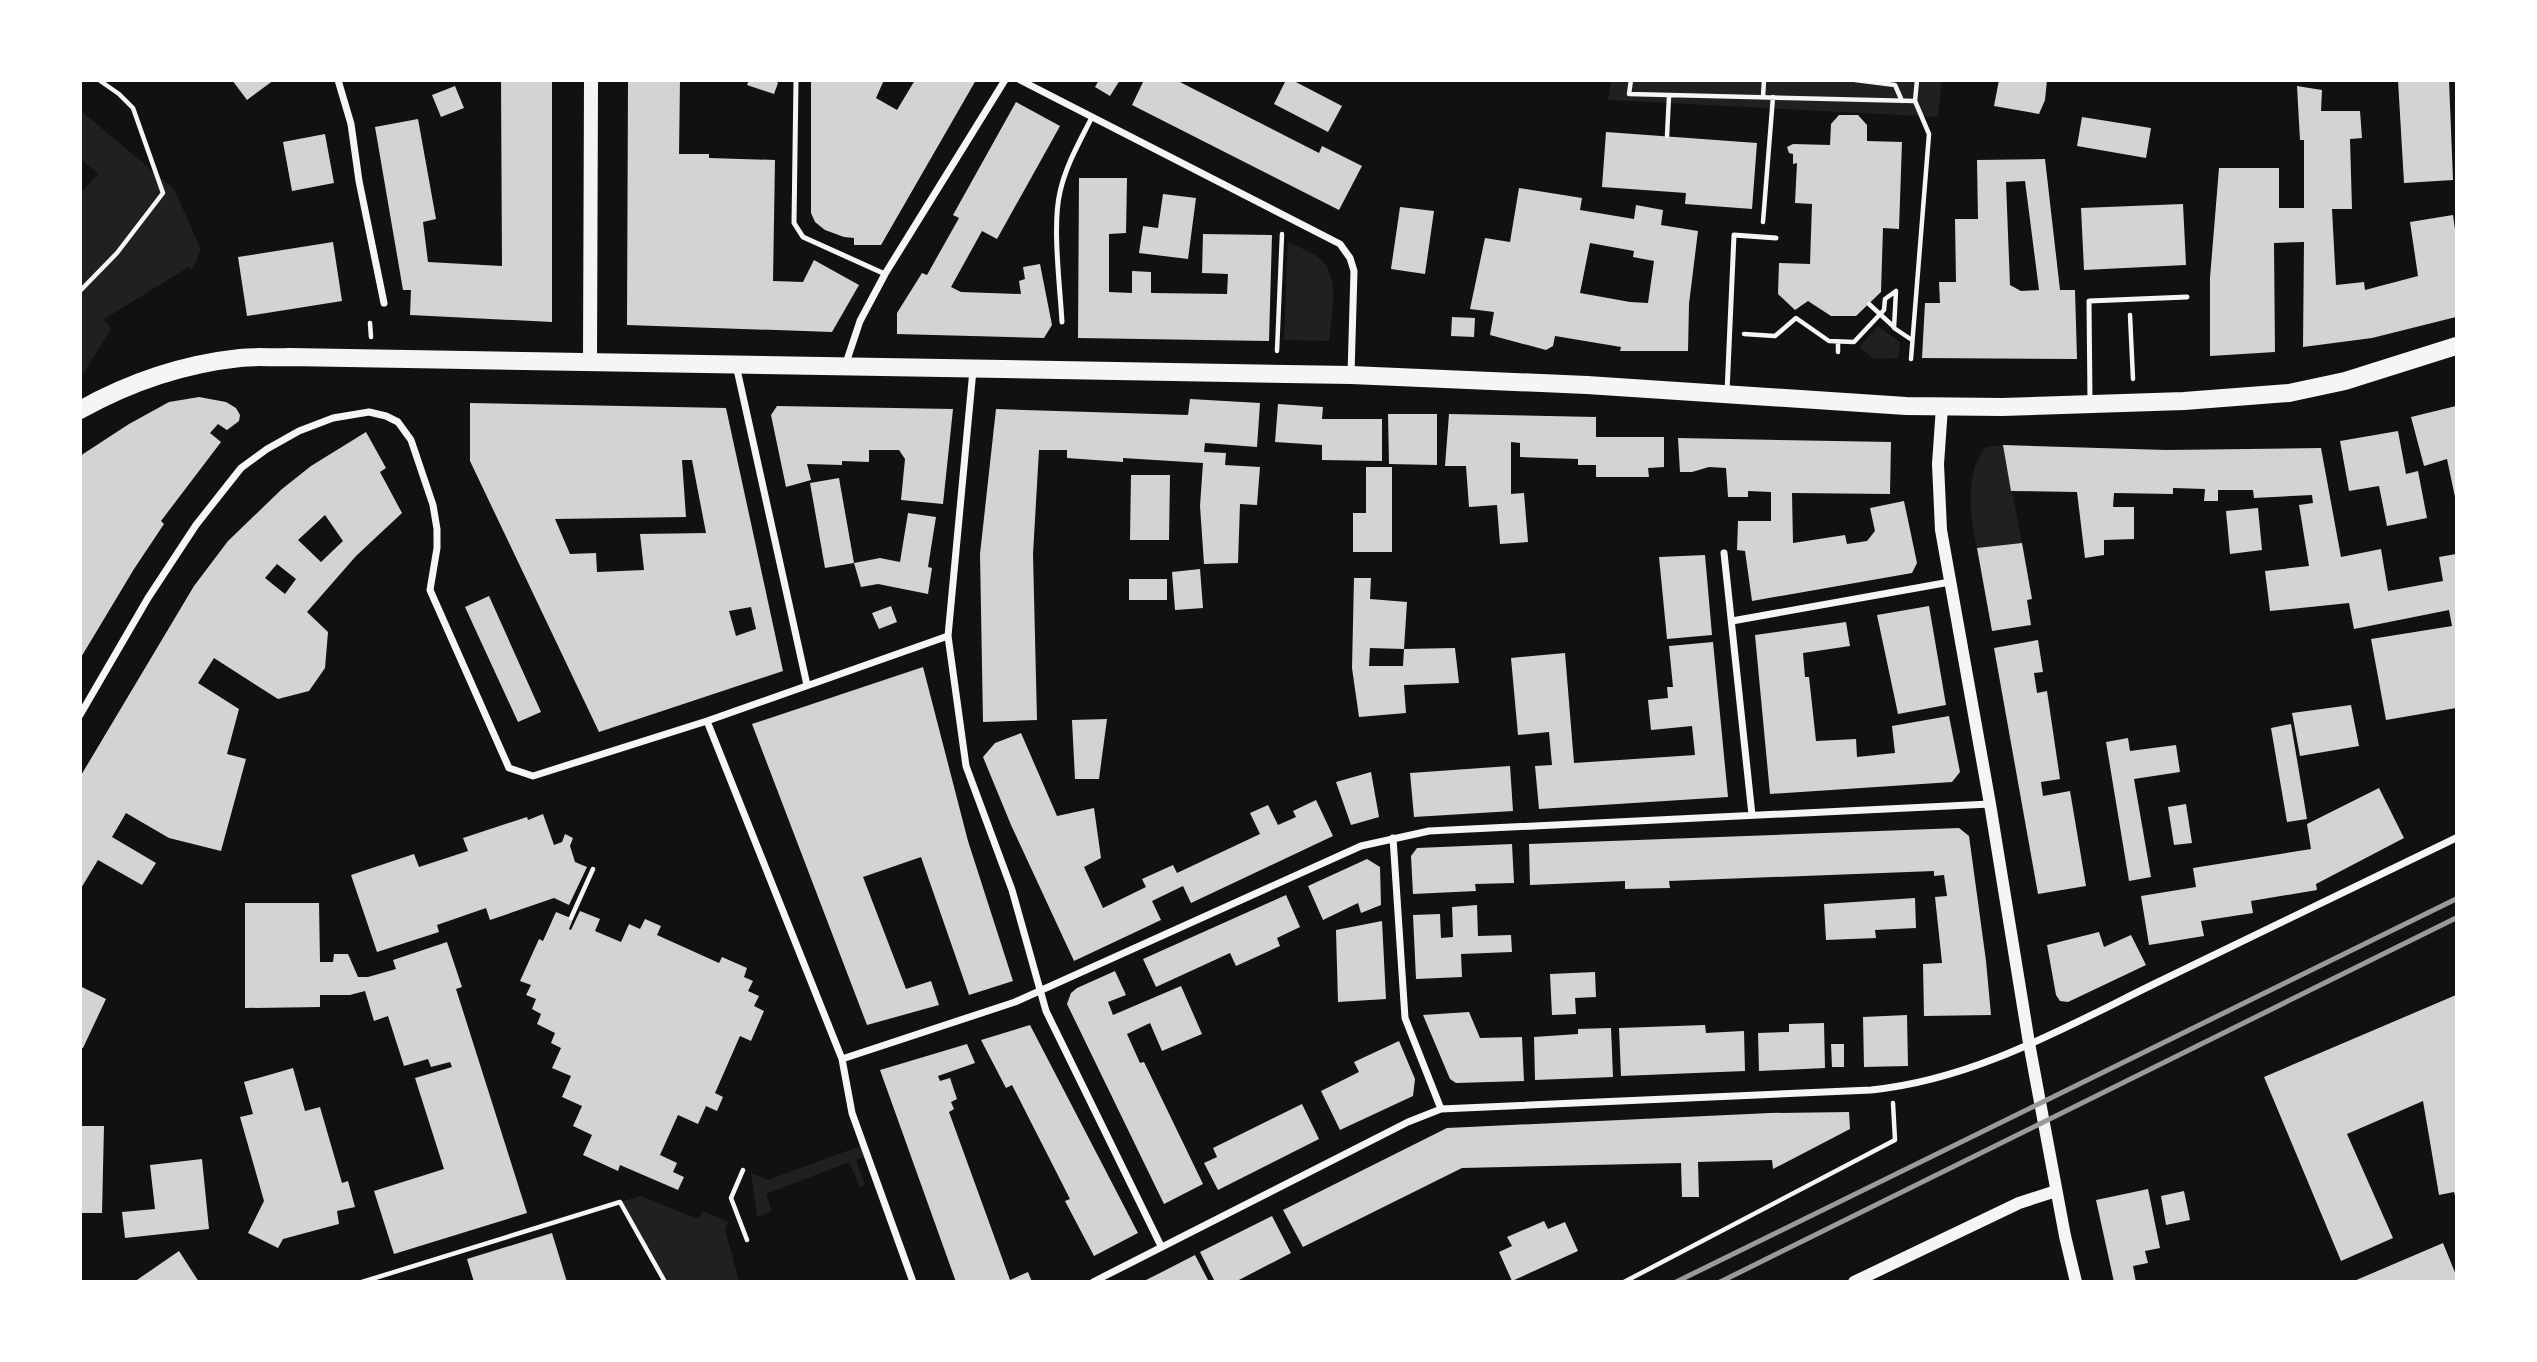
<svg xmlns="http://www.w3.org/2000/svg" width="2537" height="1362" viewBox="0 0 2537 1362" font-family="'Space Grotesk',sans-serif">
<rect width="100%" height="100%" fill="#111"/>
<path fill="#202020" d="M1611 81H1942L1938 117 1608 100Z
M81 111 174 189 201 250 192 270 189 267 104 319 111 329 81 377 80 194 98 174 81 159Z
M1288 242C1299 248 1314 252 1322 261 1341 279 1331 318 1329 341L1284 340Z
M1878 326 1900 342 1898 358 1874 359 1859 347Z
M2003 445 2022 543 1977 548C1970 518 1964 472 1986 447Z
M863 1145 867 1155 856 1160 865 1185 860 1187 849 1162 766 1194 772 1211 757 1217 751 1173 768 1180Z
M641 1196 698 1219 703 1211 728 1222 725 1229 739 1281H665L620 1202Z"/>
<path fill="#d3d3d3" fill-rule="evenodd" d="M232 80H274L247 100Z
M501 80H552V322L410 315 411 290H403L375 127 418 119 436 219 423 222 428 262 502 266Z
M628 80H680L679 154H709V158L775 160 773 281 803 282 814 260 859 285 832 332 627 325Z
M749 80H776L778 83 774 94 747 85Z
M811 80H884L876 98 897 110 915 80H976L881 245H854V238L844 237 825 230 815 222 811 213Z
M1099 80H1120L1110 96 1095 87Z
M1144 80H1176L1319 153 1322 146 1362 166 1339 210 1132 105Z
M1286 80H1292L1342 106 1328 132 1274 104Z
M1999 80H2047L2045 100 2039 114 1994 106Z
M2398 80H2449L2453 180 2404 183Z
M455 86 464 108 441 117 432 95Z
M2297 86 2322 90 2321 111H2360L2362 138 2350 139 2352 209H2332L2336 285 2364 282 2365 290 2418 276 2410 222 2453 215 2456 237V317L2372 338 2303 347 2304 242 2274 243 2275 352 2210 356V278L2219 168H2279V208H2304V140H2300Z
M1016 102 1060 126 997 239 982 231 951 287 961 292 1021 294 1019 281 1025 279 1023 267 1040 264 1052 325 1044 338 897 334V313L922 273 927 275 959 218 953 215Z
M1839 115H1858L1867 125V141L1902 142 1899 229 1883 228 1881 292 1856 316H1831L1808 301 1795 310 1778 294 1779 263 1810 264 1812 204 1795 203 1797 163 1793 164V154L1789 153 1787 147 1793 144 1830 145 1831 124Z
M2082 117 2151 128 2146 158 2077 146Z
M1606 132 1757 143 1752 209 1685 204 1686 193 1602 187Z
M325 134 334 183 292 191 283 142Z
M2045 159 2060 290H2075L2077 359 1922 358 1925 303H1940L1939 282H1956L1955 219H1978L1977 160ZM2025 181 2039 290 2021 291 2010 285 2006 182Z
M1079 178H1127L1126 233 1109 234V292L1132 293V271L1151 272V293L1227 294 1228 274 1202 273 1203 234 1272 235 1269 341 1078 338Z
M1519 188 1582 198 1580 210 1634 219 1636 205 1663 210 1661 225 1698 231 1689 304 1688 351H1620L1621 347 1555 336 1553 346 1546 350 1490 335 1494 312 1470 309 1485 238 1510 242ZM1590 243 1634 251 1633 257 1654 261 1648 303 1630 302 1580 293Z
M1163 194 1196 198 1188 259 1139 253 1143 226 1158 228Z
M2183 204 2186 265 2084 270 2081 208Z
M1400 207 1434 211 1425 274 1391 269Z
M333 242 342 301 247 316 238 257Z
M1452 317 1475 318 1474 337 1451 336Z
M199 397 226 402 236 408 240 415 239 421 227 430 218 424 210 433 221 442 161 521 164 524 134 569 80 659V456L129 424 169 402Z
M1190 399 1260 403 1257 447 1205 443 1204 452 1226 453 1225 465 1260 467 1257 505 1240 504 1238 563 1204 564 1200 506 1203 463 1123 458V462L1067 458V450H1039L1033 554 1037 720 983 722 980 554 996 409 1188 415Z
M470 403 726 408 783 671 599 732 470 461ZM682 460H692L706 533 640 534 644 570 597 572 596 553 570 554 555 519 686 517ZM751 607 756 629 736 636 729 611Z
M1278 404 1323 407 1322 419H1382V461L1322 460V445L1275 442Z
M777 406 953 409 943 504 901 500 905 459 899 450H869V462L842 461V465L807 464 811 480 786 487 771 415Z
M2456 406V497H2455L2447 459 2424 466 2411 417Z
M1388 414H1437V465L1389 464Z
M1449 414 1596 417V437H1664V467L1648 468 1649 477H1596V465H1578V459L1520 457V443L1511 442V494L1524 493 1528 542 1500 544 1497 505 1469 507 1466 466H1445Z
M2398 431 2406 474 2418 471 2427 518 2387 526 2379 486 2349 491 2340 441Z
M366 432 386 468 380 472 402 513 356 556 307 612 328 632 325 668 309 691 278 699 214 658 198 683 239 709 227 754 246 759 221 851 169 838 126 813 112 837 156 863 142 885 98 860 80 890V777L194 586 228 541 282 489 311 466ZM325 515 343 541 321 562 298 540ZM277 564 296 579 285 594 265 578Z
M1678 438 1891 442 1890 494 1792 493 1793 543 1845 535 1847 544 1867 541 1875 531 1870 508 1904 501 1917 563 1912 573 1752 601 1745 551 1737 550 1738 521H1771V492L1748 491V497H1728L1726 468 1709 467 1692 472H1680Z
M2003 445 2166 450 2321 448 2341 557 2381 549 2388 591 2443 581 2439 557 2456 554V708L2386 720 2371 639 2452 626 2449 610 2354 629 2349 603 2270 611 2265 571 2309 566 2299 505 2313 503 2312 495 2254 498 2253 490H2218V501H2204L2205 489 2173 488V494L2114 493 2113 507H2134V539L2104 540V555L2085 558 2077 492 2011 491Z
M1366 467H1392V552H1353V513H1366Z
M1131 475H1170L1169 540H1130Z
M839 478 854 563 825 568 810 483Z
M2258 508 2262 550 2230 554 2226 511Z
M908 513 936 517 928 567 932 568 928 594 878 584 861 587 854 563 880 558 900 562Z
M2022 543 2032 599 2027 600 2031 625 1992 631 1977 548Z
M1705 555 1712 635 1667 639 1659 557Z
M1200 569 1203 608 1175 610 1172 572Z
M1354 578H1371L1370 599 1407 602 1404 649 1370 648 1369 666H1403L1404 649 1455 648 1459 683 1404 685 1406 713 1359 717 1352 668Z
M1129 579H1167V600H1129Z
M489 596 541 712 518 722 465 607Z
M891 606 897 622 879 629 872 613Z
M1929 606 1946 705 1898 714 1877 615Z
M1846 622 1850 646 1803 653 1805 677H1809L1816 741 1856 739 1857 757 1895 753 1892 726 1949 716 1960 772 1952 782 1770 794 1755 635Z
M2038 640 2043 672 2034 673 2037 693 2047 691 2060 779 2041 782 2043 796 2070 791 2086 886 2038 894 1994 648Z
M1713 642 1728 797 1539 809 1535 766 1552 765 1549 732 1518 735 1511 658 1565 653 1574 763 1695 755 1692 726 1651 730 1648 700 1668 698 1667 687H1673L1669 646Z
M923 667 968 841 1013 981 969 995 921 857 863 877 906 989 931 981 939 1005 867 1025 752 724Z
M2351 705 2359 746 2300 756 2292 713Z
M1107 719 1099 779H1075L1072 720Z
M2291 724 2307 819 2287 822 2271 728Z
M1021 733 1057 816 1094 808 1101 858 1084 867 1103 908 1146 887 1142 879 1173 865 1177 873 1260 834 1250 813 1268 805 1278 825 1296 817 1293 811 1316 800 1333 836 1191 903 1183 886 1152 901 1161 920 1074 961 1011 825 983 757 995 743Z
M2128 738 2130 751 2176 745 2180 772 2134 779 2151 877 2129 881 2106 742Z
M1510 766 1513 811 1414 817 1410 773Z
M1371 772 1379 817 1351 825 1336 782Z
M2379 788 2404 838 2316 884 2317 890 2251 901 2253 913 2201 921 2204 936 2149 945 2141 896 2196 887 2193 868 2311 849 2307 824Z
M2186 804 2192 843 2174 845 2168 807Z
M543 814 554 845 562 842 565 834 573 838 570 846 575 862 587 867 569 905 554 898 490 920 486 908 437 925 439 932 377 952 351 875 414 854 419 867 468 851 463 838 527 817 528 820Z
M1959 828 1969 836 1986 961 1991 1015 1924 1016 1923 964 1942 963 1935 897 1947 896 1944 875 1934 876V871L1669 881 1670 888 1625 889V881L1530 885 1529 844Z
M1512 844 1514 883 1475 884 1476 891 1413 894 1411 856 1417 848Z
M1367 859 1380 867 1381 905 1361 913 1358 903 1323 920 1308 886Z
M1286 895 1300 927 1277 938 1280 946 1236 966 1230 953 1156 987 1143 959Z
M1915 898 1916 928 1875 930 1876 938 1826 940 1824 904Z
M245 903H319L320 962H333L334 954H348L358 977H368L396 969 393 960 447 942 462 987 456 989 527 1213 394 1254 374 1191 444 1169 415 1078 452 1067 450 1062 431 1067 428 1059 404 1066 388 1016 374 1021 365 991 350 995H320V1007L245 1008Z
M1477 905 1478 936 1511 935 1512 952 1461 954 1462 977 1416 979 1413 915 1440 914 1441 938 1453 937 1452 907Z
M580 911 600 919 595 931 621 942 629 924 640 929 645 919 661 926 657 935 719 963 722 957 747 968 744 977 753 981 748 991 759 996 754 1006 764 1011 751 1041 740 1036 715 1093 723 1097 717 1111 706 1106 698 1124 678 1115 660 1155 677 1163 673 1172 684 1177 678 1190 620 1165 618 1171 583 1155 592 1135 573 1126 582 1106 562 1097 571 1076 552 1068 561 1048 551 1043 555 1033 537 1024 541 1014 532 1009 536 999 526 995 531 985 520 981 539 939 543 941 556 912 573 919 569 929 571 930Z
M1382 921 1386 999 1338 1002 1336 930Z
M2099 932 2104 947 2131 935 2146 965 2068 1002 2060 1001 2056 995 2047 945Z
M1115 971 1126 995 1108 1002 1113 1015 1181 986 1202 1034 1162 1051 1150 1023 1127 1034 1140 1063 1144 1062 1203 1184 1164 1204 1067 1004 1071 993 1077 988Z
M1595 972 1596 997 1575 998 1576 1014 1552 1015 1550 974Z
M80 986 106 999 83 1048 80 1047Z
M2456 995V1199L2454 1192 2439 1195 2423 1101 2347 1134 2393 1238 2341 1261 2264 1077Z
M1469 1012 1480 1038 1522 1037 1524 1081 1456 1083 1450 1079 1423 1015Z
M1907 1015 1908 1066 1864 1067 1863 1017Z
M1824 1023 1825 1068 1759 1071 1758 1033 1789 1032V1024Z
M1030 1025 1138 1233 1094 1256 1065 1201 1070 1199 1012 1085 1006 1088 981 1040Z
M1705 1025 1706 1033 1744 1031 1745 1071 1621 1076 1619 1028Z
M1611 1028 1613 1077 1535 1080 1534 1037 1578 1034V1029Z
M1399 1041 1415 1079 1413 1096 1340 1130 1321 1091 1359 1072 1354 1062Z
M967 1044 975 1063 938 1076 940 1081 950 1078 957 1099 951 1102 954 1109 949 1112 1010 1280 1028 1272 1032 1282H956L880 1070Z
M1831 1044H1844V1067H1832Z
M293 1068 305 1111 320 1107 342 1183 348 1181 355 1207 337 1211 339 1224 283 1239 278 1248 248 1233 264 1201 240 1117 253 1114 244 1082Z
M1302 1104 1319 1139 1218 1190 1204 1163 1217 1157 1213 1148Z
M1849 1112 1850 1129 1773 1169 1772 1160 1698 1162 1699 1197H1682L1681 1163 1462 1168 1303 1247 1283 1210 1447 1128 1770 1113Z
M80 1126H104L102 1213H80Z
M202 1159 209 1229 125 1238 122 1212 155 1209 150 1165Z
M2148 1189 2160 1248 2145 1251 2148 1263 2133 1266 2136 1282H2114L2096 1200Z
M2184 1191 2190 1220 2166 1225 2161 1196Z
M1272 1216 1291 1253 1235 1282H1215L1200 1252Z
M1544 1221 1548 1229 1565 1222 1578 1251 1512 1281 1499 1252 1512 1246 1507 1237Z
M552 1233 567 1282H474L467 1259Z
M2443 1243 2456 1275V1282L2354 1281Z
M179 1251 199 1282H134Z
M1195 1255 1209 1282H1142L1158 1274Z"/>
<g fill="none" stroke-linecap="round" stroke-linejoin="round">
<path stroke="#f5f5f5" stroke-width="4.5" d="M1631 80 1629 94 1915 101
M1855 80 1895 85 1902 101
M1763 97 1764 80
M1667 136 1669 96
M1763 222 1773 97
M80 291 117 253 163 193 133 108 119 94 99 80
M1869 304 1894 327
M2130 315 2133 379
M370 323 371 337
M1744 334 1775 336 1796 318 1829 341 1854 342 1884 310 1885 299 1896 291 1894 328 1912 340
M1277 351 1282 234
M1838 352V342
M1911 359 1929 134 1915 101 1917 80
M571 918 593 869
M743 1170 731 1198 747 1240
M362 1282 620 1202 665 1282
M1624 1282 1895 1140 1893 1103"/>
<path stroke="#f5f5f5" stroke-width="5" d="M796 80 794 223 803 237 885 274
M1062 322C1060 286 1052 225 1060 192 1066 165 1080 141 1092 117
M1727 392 1734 235 1776 238
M2090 402 2089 301 2187 297"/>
<path stroke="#f5f5f5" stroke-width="7" d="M338 80 351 124 359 181 384 303
M1020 80 1340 244 1350 258 1354 271 1351 374
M736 365 807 685
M845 366 860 321 885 274 1005 80
M973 370 948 636 966 766 1012 890 1046 1011 1161 1246
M1724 553 1752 815
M1732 621 1950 582
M80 715 148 598 196 525 241 468 267 449 299 431 333 418 369 412 386 416 398 422 411 440 433 505 437 529V548L430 590 509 768 533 776 707 721 948 636
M707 721 842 1059 852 1113 913 1282
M1393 838 1405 1018 1441 1109
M842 1059 1015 1002 1361 846 1429 831 1990 804
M1093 1282 1408 1122 1441 1109 1871 1090C1973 1080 2064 1028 2154 984 2255 935 2356 886 2456 838"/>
<path stroke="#f5f5f5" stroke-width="12" d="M1942 407 1938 464 1941 530 1990 804 2029 1043 2065 1236 2076 1282
M1854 1282 2019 1203 2056 1191"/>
<path stroke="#f5f5f5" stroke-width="14" d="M590 362 591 80"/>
<path stroke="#f5f5f5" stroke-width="18" d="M80 410C130 382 184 364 240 358 256 356 273 358 289 357L1351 375 1587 385 1906 406 2002 407 2184 401 2289 393 2345 381 2456 346"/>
<path stroke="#9a9a9a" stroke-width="5" d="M1676 1282 2456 899
M1720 1282 2456 918"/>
</g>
<rect width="2537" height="1362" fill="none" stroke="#ffffff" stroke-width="164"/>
</svg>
